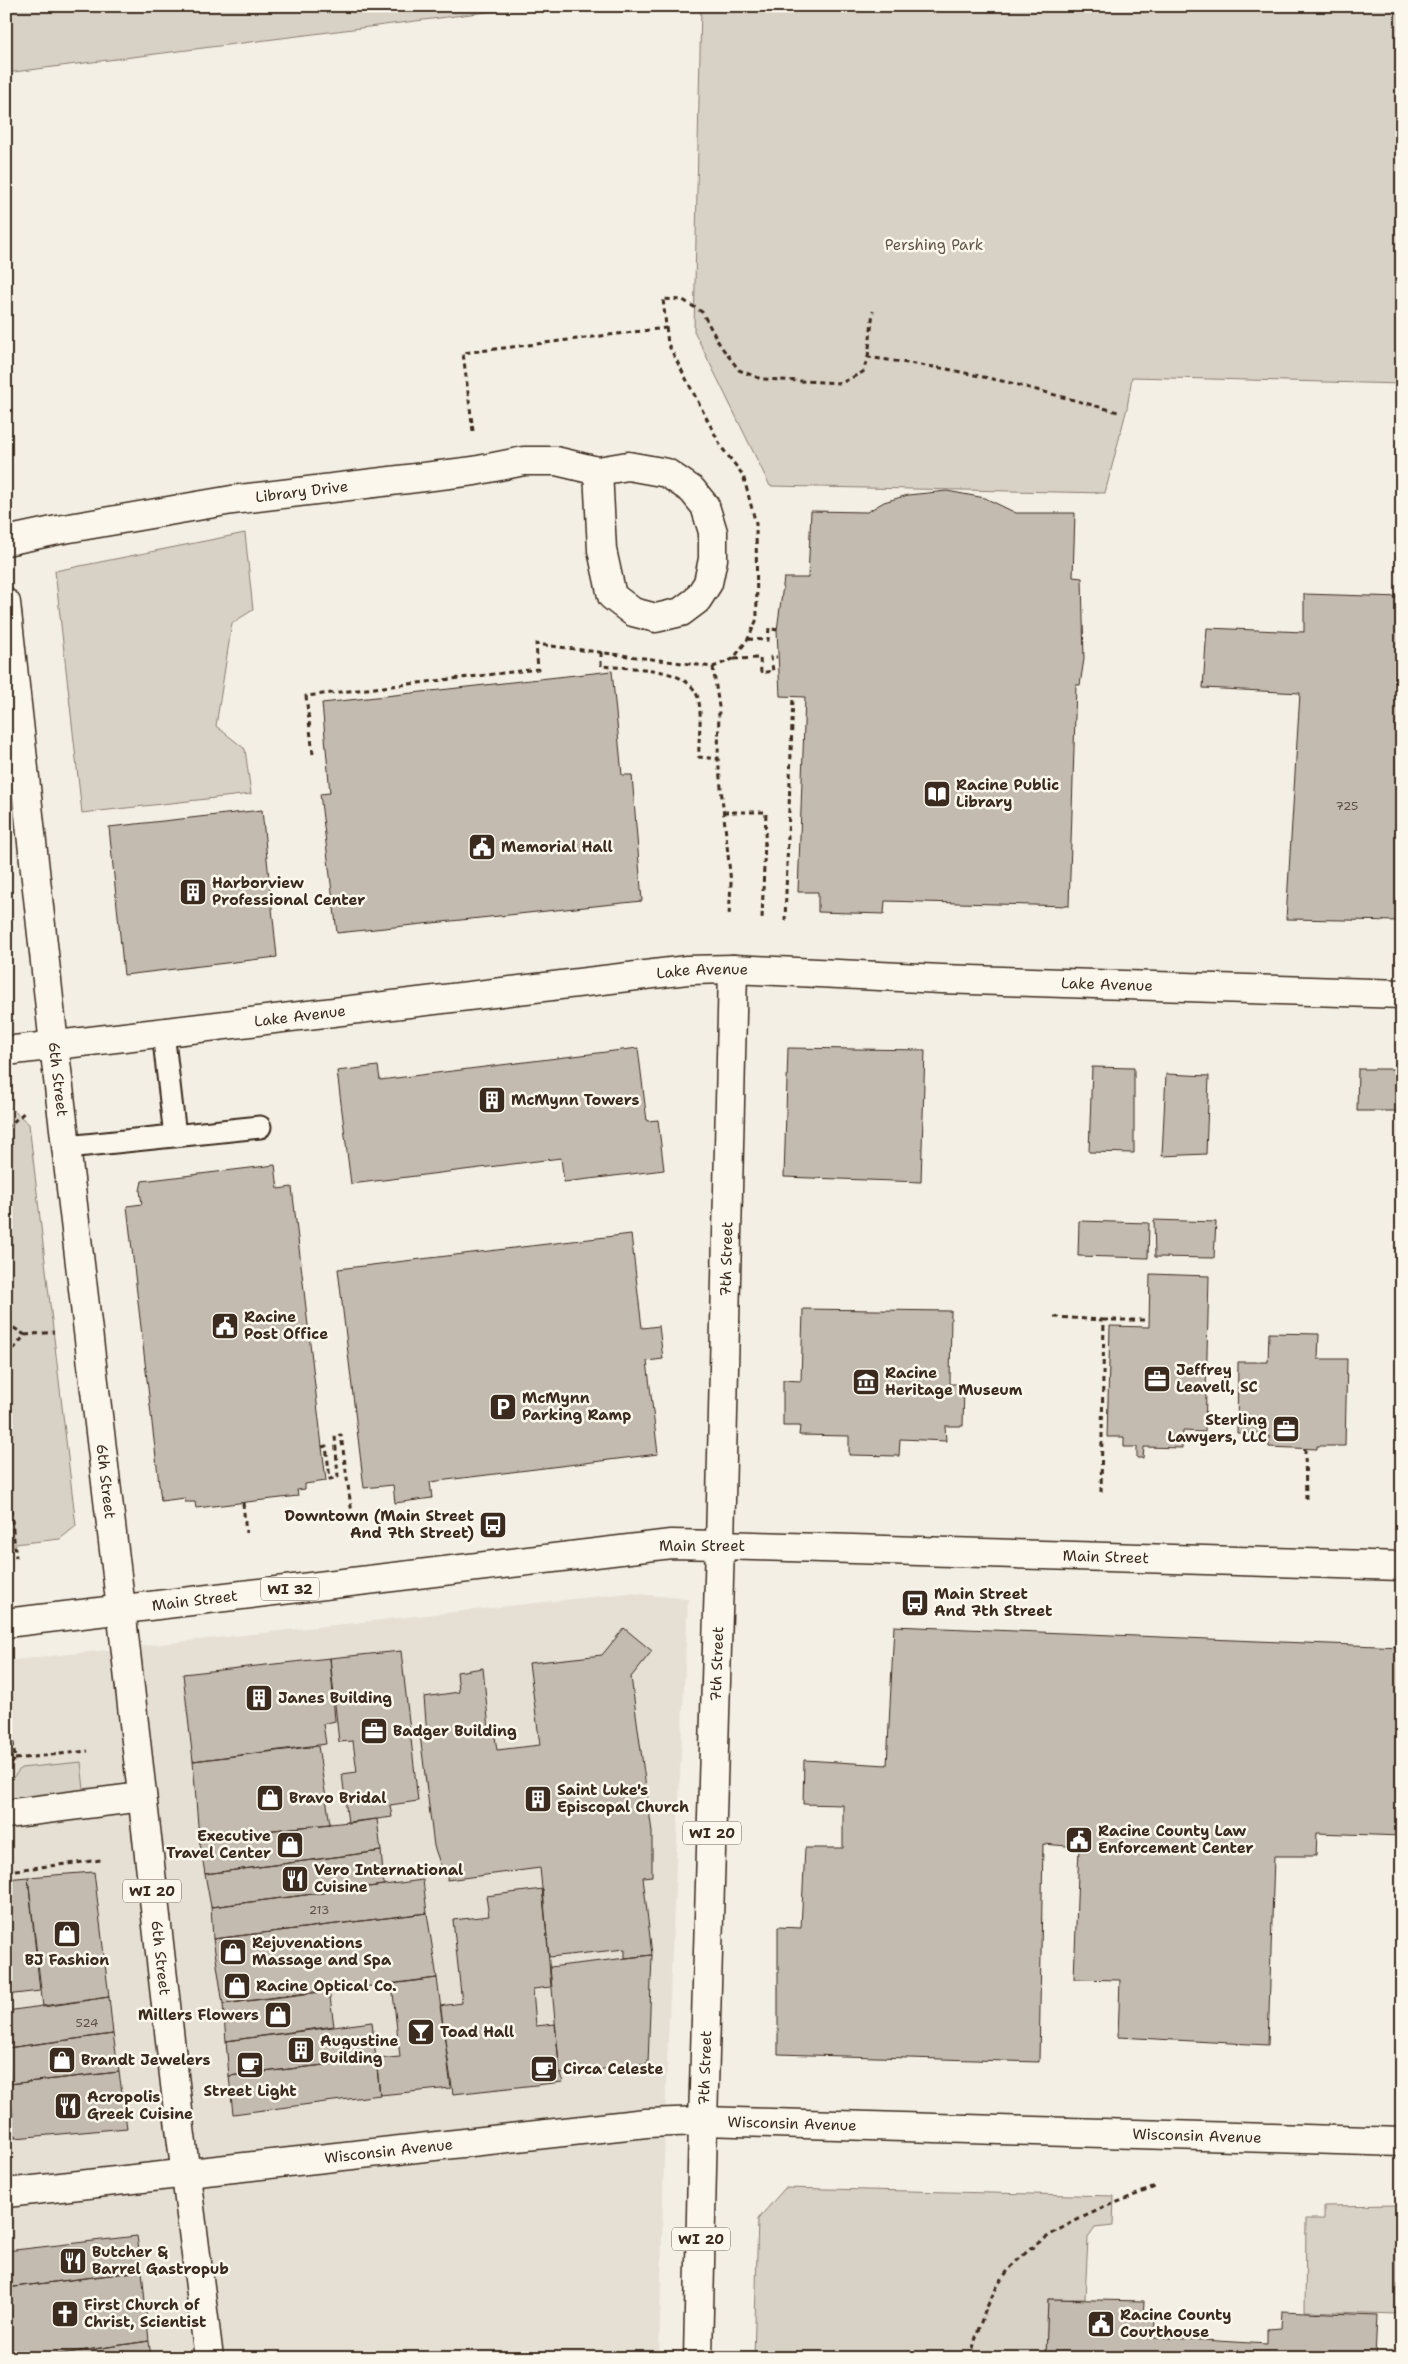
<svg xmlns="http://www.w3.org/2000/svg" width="1408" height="2364" viewBox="0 0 1408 2364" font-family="'Shantell Sans',sans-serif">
<rect width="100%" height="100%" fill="#f3efe4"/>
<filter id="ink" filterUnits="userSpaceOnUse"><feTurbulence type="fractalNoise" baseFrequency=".02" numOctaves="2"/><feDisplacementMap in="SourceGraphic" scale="10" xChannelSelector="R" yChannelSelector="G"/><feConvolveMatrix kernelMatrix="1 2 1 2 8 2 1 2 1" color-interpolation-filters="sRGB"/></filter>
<g filter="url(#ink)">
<path fill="#e5dfd4" d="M629 1593 688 1599 666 2083 659 2358H6V1661Z"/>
<path fill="#d8d1c6" stroke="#8a7e72" d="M6 6H534L6 73Z
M701 6H1402V384L1132 377 1127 408 1105 493 770 486 694 331Z
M245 533 253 610 232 623 216 726 245 749 251 794 82 813 55 571Z
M6 1104 29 1124 76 1526 60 1539 6 1545Z
M81 1762 84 1790 6 1799V1786L21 1768Z
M785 2188 1114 2196 1113 2226 1095 2228 1088 2238 1085 2299H1048L1046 2358H754L758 2219Z
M1398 2205 1396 2314 1305 2311 1306 2219H1324V2206Z"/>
<path fill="#c3bbb0" stroke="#3b2a1e" d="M947 491 985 498 1016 513H1075L1073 577 1082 578 1084 659 1080 685H1076L1069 906 885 901 884 914 818 912V892H798L805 697 780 696 777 630 784 578H808L811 511 867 512 884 502 908 495Z
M1304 594 1402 597V921L1286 919 1300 693 1203 688 1207 628 1304 632Z
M612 671 622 775H632L642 901 337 933 320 794 330 793 322 703Z
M262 810 277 957 124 975 109 827Z
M638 1048 647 1121 658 1120 664 1170 564 1182 561 1158 351 1184 337 1071 378 1066 380 1080Z
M788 1048 925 1050 921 1182 784 1177Z
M1092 1067 1134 1068V1153L1089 1152Z
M1358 1069H1401L1399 1111H1357Z
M1401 1069H1402V1213H1396Z
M1166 1074 1209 1076 1206 1154 1162 1156Z
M275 1165 278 1189 292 1187 326 1481 305 1484V1489L297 1490 298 1496 196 1508 195 1502H185V1498L161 1501 127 1206 142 1204 140 1191 142 1181Z
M1154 1220 1216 1222 1214 1258 1155 1257Z
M1079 1221 1149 1223 1148 1258 1078 1256Z
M631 1234 642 1328 659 1326 663 1359 647 1361 658 1454 430 1482 432 1498 395 1503 393 1485 364 1488 338 1269Z
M1150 1274 1209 1276 1205 1432 1183 1431 1182 1448 1144 1447 1143 1458H1137V1447H1124V1437H1107L1110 1326 1149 1327Z
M803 1309 951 1311 950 1384H964L963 1426H945L946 1441 900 1439 899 1456 849 1455V1436L799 1435 800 1426H783V1380L801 1381Z
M1269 1333 1319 1334 1318 1359H1347L1345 1446H1317V1449L1269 1447V1436H1265V1433H1237L1238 1362H1268Z
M894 1626 1402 1647V1836L1317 1833 1316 1856H1274L1268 2045 1118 2037 1120 1980 1074 1979 1079 1847 1043 1844 1039 2062 778 2054V1927L801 1928 805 1848H843V1805L803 1804 804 1760 887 1765Z
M624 1628 652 1651 631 1677 652 1832V1876L643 1877 652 1955 625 1958V1949L549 1957 540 1868 447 1880 448 1872H443L434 1846 420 1735H427L424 1697 459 1692 457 1672 483 1668 489 1729 494 1730 497 1750 540 1745 529 1663 602 1655Z
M401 1651 418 1801 390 1805 392 1817 348 1823 342 1774 357 1772 353 1741 339 1742 330 1658Z
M330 1658 335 1721 323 1724 326 1744 193 1761 183 1674Z
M318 1746 330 1824 199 1838 193 1761Z
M377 1819 381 1851 205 1874 199 1838Z
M381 1851 384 1885 211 1907 205 1874Z
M94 1872 109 1997 43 2007 28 1877Z
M28 1877 40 1991 6 1995V1879Z
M423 1880 427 1913 213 1939 211 1907Z
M543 1889 551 1987 533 1989 536 2026 555 2024 560 2074 563 2082 453 2094 440 2006 462 2003 453 1920 489 1916 486 1896Z
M427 1913 437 1978 223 2004 213 1939Z
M652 1955 648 2064 560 2074 550 1967Z
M437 1978 451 2088 380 2095 376 2059 400 2057 392 1984Z
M329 1990 334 2026 226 2041 223 2004Z
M109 1997 113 2034 7 2048 15 2138 6 2139V2011Z
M372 2022 376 2059 229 2076 226 2041Z
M113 2034 119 2072 9 2084 7 2048Z
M376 2059 380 2095 233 2114 229 2076Z
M119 2072 127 2128 15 2138 9 2084Z
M137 2236 142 2271 6 2288V2251Z
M142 2271 149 2341 32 2358H6V2288Z
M1048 2299 1144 2301 1143 2319H1155L1154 2337 1267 2344V2329L1281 2328 1282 2311 1377 2315 1375 2358H1046Z
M149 2341 151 2358H32Z"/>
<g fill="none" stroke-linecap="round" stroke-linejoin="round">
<g stroke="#3b2a1e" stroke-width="25">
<path id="lane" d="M163 1032 175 1136
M67 1147 260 1127"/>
</g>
<g stroke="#3b2a1e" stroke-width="31">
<g id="street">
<path id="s1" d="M6 541 58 530 232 500 474 471 524 461H556L598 471 628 466 667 473 692 490 705 506 713 532V559L708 583 697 600 681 612 656 618 633 612 612 596 602 550 598 471"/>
<path id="s2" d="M6 603 54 1045 121 1609"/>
<path id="s3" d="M6 1051 687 970 733 969 941 979 1402 994"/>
<path id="s4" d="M720 1545 733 969"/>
<path d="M6 1814 142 1797"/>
</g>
</g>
<g stroke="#3b2a1e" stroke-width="31">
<g id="secondary">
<path id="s5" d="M720 1545 1402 1566"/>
<path id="s6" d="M6 2193 646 2123 703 2121 1402 2142"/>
</g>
</g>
<g stroke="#3b2a1e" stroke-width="31">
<g id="primary">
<path id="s7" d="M121 1609 180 2128 209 2358"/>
<path id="s8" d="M6 1623 671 1544 720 1545 703 2121 698 2358"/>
</g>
</g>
<path stroke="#3b2a1e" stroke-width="3" stroke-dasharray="5 4" stroke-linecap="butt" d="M868 357 873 311
M473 431 463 353 666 328
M748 639 768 640 769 628 777 630
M601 652V666C630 669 693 665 699 702 702 720 698 739 699 757L718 759
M734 659 760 658 761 673 773 671 771 657H777
M713 667 719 707 718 759 731 883 729 916
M313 754 306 696 538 669 536 644 713 667 733 659 748 639 757 619 756 524 743 475 722 448 668 344 663 299 683 300 702 312 720 345 739 370 761 379 841 383 863 372 868 357 947 369 1011 383 1118 412
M723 812H766L762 919
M785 921 793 696
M6 1128 26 1111
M1054 1317 1104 1320
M6 1323 25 1335 6 1358
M25 1335 54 1332
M322 1447 326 1446 330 1479 338 1477 335 1436 341 1435 353 1521
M1305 1449 1306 1499
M6 1465 16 1558
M1101 1492 1104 1320H1145
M243 1503 246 1533
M15 1759 88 1751
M6 1771 15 1759 6 1690
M6 1871 101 1860
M971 2358C976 2330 993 2285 1013 2265 1048 2227 1108 2206 1155 2187"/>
<use href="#lane" stroke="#fbf7ec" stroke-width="21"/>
<use href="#street" stroke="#fbf7ec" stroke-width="28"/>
<use href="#secondary" stroke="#fbf7ec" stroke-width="28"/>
<use href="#primary" stroke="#fbf7ec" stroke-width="28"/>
</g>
</g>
<defs>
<g id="library-square" transform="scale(1.4375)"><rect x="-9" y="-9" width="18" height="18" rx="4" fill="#3b2a1e" stroke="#fbf7ec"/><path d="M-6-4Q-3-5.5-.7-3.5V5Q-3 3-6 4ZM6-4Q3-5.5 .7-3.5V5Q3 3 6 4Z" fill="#fff"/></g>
<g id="civic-square" transform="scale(1.4375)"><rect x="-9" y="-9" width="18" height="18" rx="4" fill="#3b2a1e" stroke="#fbf7ec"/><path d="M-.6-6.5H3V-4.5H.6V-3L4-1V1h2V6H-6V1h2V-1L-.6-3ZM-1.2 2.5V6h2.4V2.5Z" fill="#fff"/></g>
<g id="building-square" transform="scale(1.4375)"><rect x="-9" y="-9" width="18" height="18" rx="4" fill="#3b2a1e" stroke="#fbf7ec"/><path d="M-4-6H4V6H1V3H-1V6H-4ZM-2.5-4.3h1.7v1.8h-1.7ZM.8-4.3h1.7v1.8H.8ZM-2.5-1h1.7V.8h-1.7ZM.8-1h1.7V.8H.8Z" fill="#fff"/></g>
<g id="office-square" transform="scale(1.4375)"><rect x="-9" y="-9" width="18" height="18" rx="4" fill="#3b2a1e" stroke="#fbf7ec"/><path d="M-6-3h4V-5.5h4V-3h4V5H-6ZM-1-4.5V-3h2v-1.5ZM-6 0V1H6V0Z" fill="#fff"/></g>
<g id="museum-square" transform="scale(1.4375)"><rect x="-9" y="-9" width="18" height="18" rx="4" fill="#3b2a1e" stroke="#fbf7ec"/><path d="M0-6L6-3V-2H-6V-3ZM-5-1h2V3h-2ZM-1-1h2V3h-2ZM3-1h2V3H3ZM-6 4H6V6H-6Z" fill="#fff"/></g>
<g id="parking-square" transform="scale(1.4375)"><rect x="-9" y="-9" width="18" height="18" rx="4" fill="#3b2a1e" stroke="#fbf7ec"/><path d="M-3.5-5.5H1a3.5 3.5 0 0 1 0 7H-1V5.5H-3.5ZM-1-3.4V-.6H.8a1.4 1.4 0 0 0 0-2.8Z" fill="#fff"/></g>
<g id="bus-square" transform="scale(1.4375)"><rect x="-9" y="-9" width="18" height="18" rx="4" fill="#3b2a1e" stroke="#fbf7ec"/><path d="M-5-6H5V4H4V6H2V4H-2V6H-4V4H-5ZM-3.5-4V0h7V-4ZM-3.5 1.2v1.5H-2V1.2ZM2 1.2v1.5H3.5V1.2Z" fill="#fff"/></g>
<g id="shop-square" transform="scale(1.4375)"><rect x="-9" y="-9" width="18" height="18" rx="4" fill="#3b2a1e" stroke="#fbf7ec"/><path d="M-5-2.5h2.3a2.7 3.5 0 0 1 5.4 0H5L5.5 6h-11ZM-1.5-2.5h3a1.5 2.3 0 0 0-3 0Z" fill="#fff"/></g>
<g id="restaurant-square" transform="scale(1.4375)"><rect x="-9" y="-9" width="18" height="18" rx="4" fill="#3b2a1e" stroke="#fbf7ec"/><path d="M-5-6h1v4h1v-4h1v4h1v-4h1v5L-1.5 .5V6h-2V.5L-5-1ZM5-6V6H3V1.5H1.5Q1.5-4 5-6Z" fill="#fff"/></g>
<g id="bar-square" transform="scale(1.4375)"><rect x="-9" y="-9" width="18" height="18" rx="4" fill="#3b2a1e" stroke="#fbf7ec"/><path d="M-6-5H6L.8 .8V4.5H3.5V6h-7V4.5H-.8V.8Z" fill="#fff"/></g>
<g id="cafe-square" transform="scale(1.4375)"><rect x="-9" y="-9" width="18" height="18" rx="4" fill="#3b2a1e" stroke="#fbf7ec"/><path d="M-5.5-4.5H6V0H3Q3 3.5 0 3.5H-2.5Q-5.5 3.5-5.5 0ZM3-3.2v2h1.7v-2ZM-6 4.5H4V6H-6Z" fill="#fff"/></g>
<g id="church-square" transform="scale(1.4375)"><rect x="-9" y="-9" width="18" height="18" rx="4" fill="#3b2a1e" stroke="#fbf7ec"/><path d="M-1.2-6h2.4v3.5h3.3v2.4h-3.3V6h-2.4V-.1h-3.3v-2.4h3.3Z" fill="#fff"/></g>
</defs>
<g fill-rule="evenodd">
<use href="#library-square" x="937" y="794"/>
<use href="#civic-square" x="482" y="847"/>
<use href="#building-square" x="193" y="892"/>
<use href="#building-square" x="492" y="1100"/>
<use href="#civic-square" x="225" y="1326"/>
<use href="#office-square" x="1157" y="1379"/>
<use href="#museum-square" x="866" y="1382"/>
<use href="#parking-square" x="503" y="1407"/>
<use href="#office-square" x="1286" y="1429"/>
<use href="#bus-square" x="493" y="1525"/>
<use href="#bus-square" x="915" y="1603"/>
<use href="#building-square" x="259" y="1698"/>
<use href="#office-square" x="374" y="1731"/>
<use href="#shop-square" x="270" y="1798"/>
<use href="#building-square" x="538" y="1799"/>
<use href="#civic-square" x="1079" y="1840"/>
<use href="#shop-square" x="290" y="1845"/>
<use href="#restaurant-square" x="295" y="1879"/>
<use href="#shop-square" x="67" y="1934"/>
<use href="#shop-square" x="233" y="1952"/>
<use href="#shop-square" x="237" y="1986"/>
<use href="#shop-square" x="278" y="2015"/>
<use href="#bar-square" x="421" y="2032"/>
<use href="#building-square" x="301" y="2050"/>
<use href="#shop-square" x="62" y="2060"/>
<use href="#cafe-square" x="250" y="2065"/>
<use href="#cafe-square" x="544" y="2069"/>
<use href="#restaurant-square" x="68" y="2106"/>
<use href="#restaurant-square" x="73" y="2261"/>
<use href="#church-square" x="65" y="2314"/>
<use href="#civic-square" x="1101" y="2324"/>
</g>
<g text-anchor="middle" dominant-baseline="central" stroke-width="5" stroke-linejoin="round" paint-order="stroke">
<g font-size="12" fill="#5d4e42">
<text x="1347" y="806">725</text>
<text x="319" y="1910">213</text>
<text x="87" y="2023">524</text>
</g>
<g fill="#fbf7ec" stroke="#75685c" stroke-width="1">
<rect x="261" y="1577.5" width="58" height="23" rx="4"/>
<rect x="683" y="1821.5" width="58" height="23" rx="4"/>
<rect x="123" y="1879.5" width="58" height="23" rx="4"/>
<rect x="672" y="2227.5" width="58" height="23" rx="4"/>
</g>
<g font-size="14" font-weight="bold" fill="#3b2a1e">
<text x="290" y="1589">WI 32</text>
<text x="712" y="1833">WI 20</text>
<text x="152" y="1891">WI 20</text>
<text x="701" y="2239">WI 20</text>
</g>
<g font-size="15" fill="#625448" stroke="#fbf7ec">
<text x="934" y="245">Pershing Park</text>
</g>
<g font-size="15" fill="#3b2a1e" stroke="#fbf7ec">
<text stroke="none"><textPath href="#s1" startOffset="300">Library Drive</textPath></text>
<text stroke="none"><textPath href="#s3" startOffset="701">Lake Avenue</textPath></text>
<text stroke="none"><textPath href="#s3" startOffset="1106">Lake Avenue</textPath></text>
<text stroke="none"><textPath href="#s3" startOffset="296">Lake Avenue</textPath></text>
<text stroke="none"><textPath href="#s2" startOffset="479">6th Street</textPath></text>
<text stroke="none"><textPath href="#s4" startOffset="286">7th Street</textPath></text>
<text stroke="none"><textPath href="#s2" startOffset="884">6th Street</textPath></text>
<text x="702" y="1546">Main Street</text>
<text stroke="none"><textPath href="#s5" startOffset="386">Main Street</textPath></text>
<text stroke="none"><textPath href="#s8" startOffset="190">Main Street</textPath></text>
<text transform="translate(717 1664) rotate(-88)">7th Street</text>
<text stroke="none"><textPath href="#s7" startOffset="351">6th Street</textPath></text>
<text transform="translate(705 2068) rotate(-88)">7th Street</text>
<text stroke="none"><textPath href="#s6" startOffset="790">Wisconsin Avenue</textPath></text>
<text stroke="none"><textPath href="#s6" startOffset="1195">Wisconsin Avenue</textPath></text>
<text stroke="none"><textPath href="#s6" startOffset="385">Wisconsin Avenue</textPath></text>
</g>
<g font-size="15" font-weight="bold" fill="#3b2a1e" stroke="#fbf7ec" text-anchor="start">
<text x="956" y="785">Racine Public<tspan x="956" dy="17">Library</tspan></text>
<text x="501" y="847">Memorial Hall</text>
<text x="212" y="883">Harborview<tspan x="212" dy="17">Professional Center</tspan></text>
<text x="511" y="1100">McMynn Towers</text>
<text x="244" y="1317">Racine<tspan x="244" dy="17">Post Office</tspan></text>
<text x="1176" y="1370">Jeffrey<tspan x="1176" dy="17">Leavell, SC</tspan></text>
<text x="885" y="1373">Racine<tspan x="885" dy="17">Heritage Museum</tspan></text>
<text x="522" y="1398">McMynn<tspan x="522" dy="17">Parking Ramp</tspan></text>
<text x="1267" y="1420" text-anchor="end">Sterling<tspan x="1267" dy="17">Lawyers, LLC</tspan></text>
<text x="474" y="1516" text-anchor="end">Downtown (Main Street<tspan x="474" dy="17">And 7th Street)</tspan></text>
<text x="934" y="1594">Main Street<tspan x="934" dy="17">And 7th Street</tspan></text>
<text x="278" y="1698">Janes Building</text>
<text x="393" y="1731">Badger Building</text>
<text x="557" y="1790">Saint Luke's<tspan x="557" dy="17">Episcopal Church</tspan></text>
<text x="289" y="1798">Bravo Bridal</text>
<text x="1098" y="1831">Racine County Law<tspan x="1098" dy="17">Enforcement Center</tspan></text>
<text x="271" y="1836" text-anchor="end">Executive<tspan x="271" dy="17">Travel Center</tspan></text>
<text x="314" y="1870">Vero International<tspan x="314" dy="17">Cuisine</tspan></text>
<text x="252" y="1943">Rejuvenations<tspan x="252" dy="17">Massage and Spa</tspan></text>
<text x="67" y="1960" text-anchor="middle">BJ Fashion</text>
<text x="256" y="1986">Racine Optical Co.</text>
<text x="259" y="2015" text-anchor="end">Millers Flowers</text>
<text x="440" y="2032">Toad Hall</text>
<text x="320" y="2041">Augustine<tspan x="320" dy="17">Building</tspan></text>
<text x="81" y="2060">Brandt Jewelers</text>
<text x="563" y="2069">Circa Celeste</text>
<text x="250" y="2091" text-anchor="middle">Street Light</text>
<text x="87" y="2097">Acropolis<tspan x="87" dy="17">Greek Cuisine</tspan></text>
<text x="92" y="2252">Butcher &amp;<tspan x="92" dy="17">Barrel Gastropub</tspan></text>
<text x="84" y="2305">First Church of<tspan x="84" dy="17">Christ, Scientist</tspan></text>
<text x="1120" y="2315">Racine County<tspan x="1120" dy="17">Courthouse</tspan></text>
</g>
</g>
<rect width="1408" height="2364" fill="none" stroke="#fbf7ec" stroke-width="25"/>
<rect x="12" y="12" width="1383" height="2339" fill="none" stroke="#3b2a1e" stroke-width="2" filter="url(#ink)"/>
</svg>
